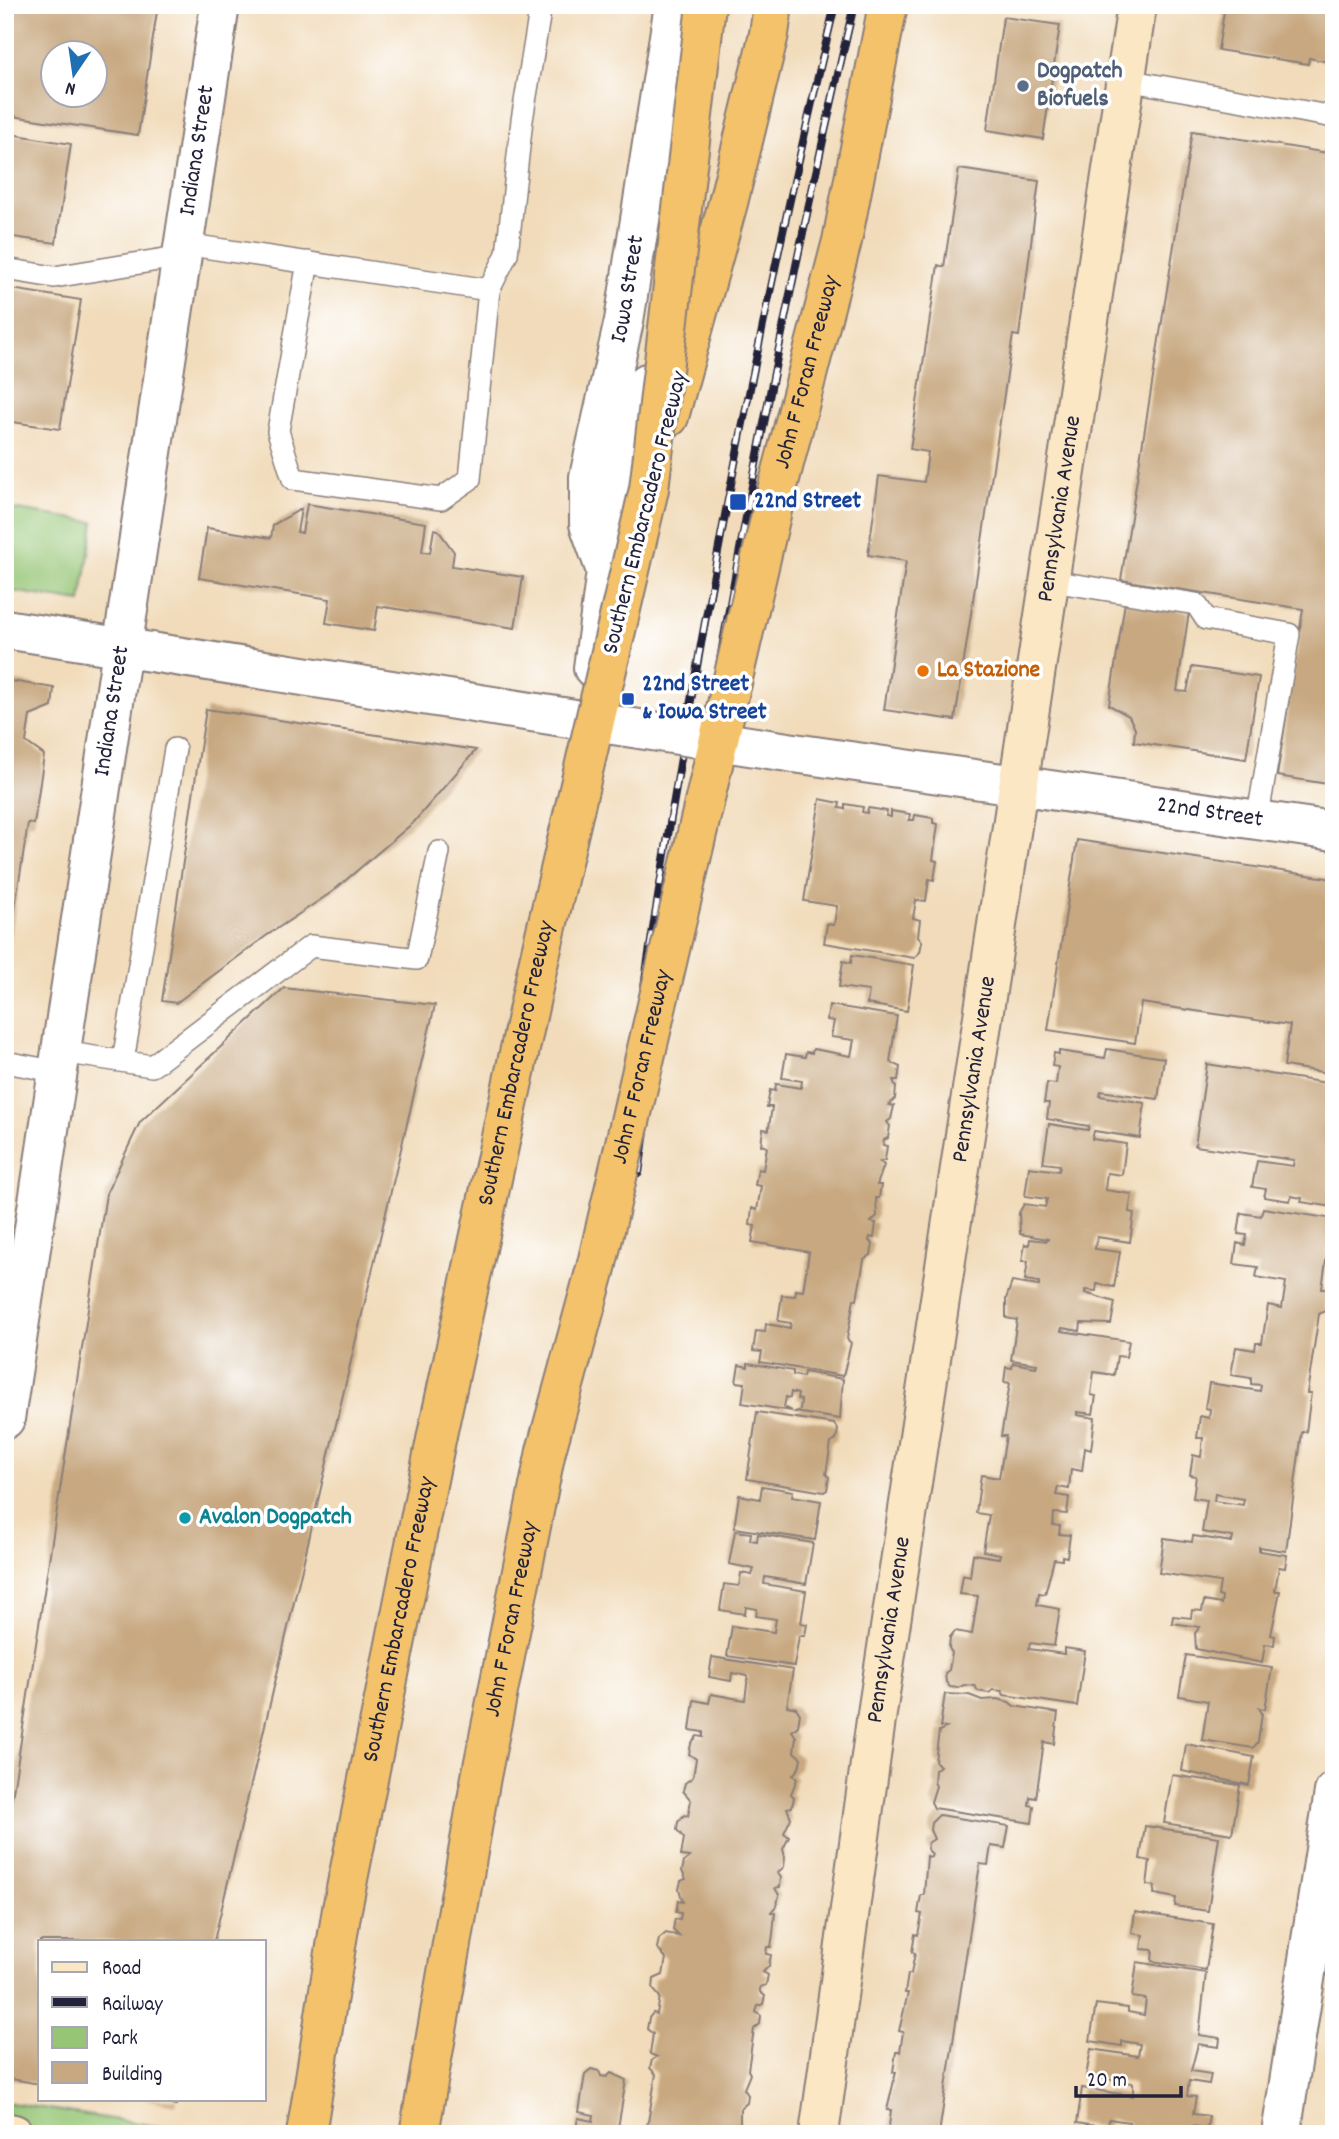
<svg xmlns="http://www.w3.org/2000/svg" width="1339" height="2139" viewBox="0 0 1339 2139" font-family="Dekko,sans-serif">
<rect width="100%" height="100%" fill="#fff"/>
<filter id="ink" filterUnits="userSpaceOnUse"><feTurbulence type="fractalNoise" baseFrequency=".0143" numOctaves="2"/><feDisplacementMap in="SourceGraphic" scale="14" xChannelSelector="R" yChannelSelector="G"/><feConvolveMatrix kernelMatrix="1 2 1 2 8 2 1 2 1" color-interpolation-filters="sRGB"/></filter>
<filter id="wash" filterUnits="userSpaceOnUse"><feTurbulence type="fractalNoise" baseFrequency=".00686" numOctaves="4" result="noise"/><feDisplacementMap in="SourceGraphic" scale="28" xChannelSelector="R" yChannelSelector="G"/><feGaussianBlur stdDeviation="1.57" result="paint"/><feColorMatrix in="noise" values="0 0 0 0 0 0 0 0 0 0 0 0 0 0 0 0 0 1.4 0 .05"/><feComposite in="paint" operator="in"/></filter>
<g filter="url(#wash)">
<rect width="100%" height="100%" fill="#f1dbba"/>
<path fill="#95c575" stroke="#5c7458" stroke-width="2" d="M5 508 94 522 81 602 5 590Z
M5 2102 193 2132 5 2134Z"/>
<g id="blocks">
<path fill="#c7a880" fill-rule="evenodd" d="M5 5H158L138 135 5 115ZM52 52H94V94H52Z
M1225 5H1334V63L1309 58 1308 64 1218 50Z
M1003 17 1060 25 1043 139 987 130Z
M1192 131 1334 154V785L1277 776 1303 609 1121 580Z
M5 133 71 144 56 243 5 236Z
M959 169 1039 181 1019 336 1013 335 955 720 884 710 906 561 868 555 879 476 924 482 928 452 910 449 938 265 944 267Z
M5 288 81 300 60 429 5 421Z
M307 504 426 523 422 552 430 553 434 529 438 530 454 552 452 566 523 577 515 628 378 606 374 631 326 623 330 599 199 578 207 528 271 538 273 525 301 509 297 532 302 533Z
M1125 602 1189 612 1177 691 1187 692 1192 667 1259 677 1246 759 1134 742 1135 729 1129 716 1109 705Z
M5 680 54 688 52 707 30 716 26 742 44 755 34 824 28 823 9 947 5 946Z
M206 709 476 750 414 822 332 892 266 936 176 1003 162 1001Z
M820 799 840 803 839 808 845 809V804L863 807 862 812 867 813 868 808 887 811 886 816 891 817V811L910 814 909 820H914L915 815 933 818V823L938 824 933 860 937 861 934 880 929 879 926 901 916 900 913 918 920 920 918 936 922 941 920 952 914 958 824 943 827 924 834 925 837 906 804 901Z
M1077 840 1334 879V1074L1284 1066 1290 1025 1141 1003 1135 1043 1048 1030Z
M852 955 914 965 907 1011 867 1004 869 991 839 987 843 961 851 963Z
M284 988 435 1005 214 1941H40V2084L5 2078V1843L106 1194 140 1122Z
M829 1005 897 1016 890 1062 900 1067 898 1080H893L896 1087 895 1099 889 1105 894 1106 891 1119 887 1122 890 1126 888 1138 884 1140 883 1145 887 1146 885 1160 880 1162 884 1165 877 1185H881L879 1198H876L877 1216 871 1222 876 1223 874 1238 870 1237 869 1241 873 1244 871 1255 864 1260 857 1300 854 1299 847 1339 851 1343 843 1376 760 1362 762 1352 753 1351 756 1331 765 1332 766 1324 790 1328 791 1323 778 1321 782 1295 795 1296 796 1290 803 1291 809 1252 752 1242 755 1226 750 1225 752 1208 757 1210 761 1186 755 1185 758 1169 763 1170 767 1147 761 1145 763 1129 769 1130V1127L772 1107H767L770 1090 775 1091 776 1084 801 1088 802 1081 782 1078 786 1054 805 1057 806 1052 812 1053 813 1049 851 1056 854 1040 831 1037 834 1021 827 1020Z
M1107 1049 1164 1058 1158 1099 1101 1091 1100 1096 1145 1103 1140 1138 1094 1131 1092 1139 1126 1144 1122 1175 1107 1173 1105 1190 1132 1194 1129 1212 1134 1213 1130 1242 1097 1237 1095 1249 1120 1252 1114 1287 1097 1284 1096 1291 1085 1290V1293L1115 1302 1111 1324 1081 1323 1080 1331 1062 1328 1061 1331 1129 1341 1126 1357 1117 1356 1114 1375 1094 1372 1091 1395 1096 1396 1093 1414 1077 1412V1415L1095 1418 1091 1450 1085 1448 1082 1471 1071 1469 1069 1489 1058 1487 1056 1495 1069 1497 1067 1514 1054 1513 1053 1525 1060 1526 1059 1534 1070 1535 1067 1557 1062 1556V1560L1054 1559 1045 1594 1039 1593 1037 1605 1060 1609 1054 1646 1030 1643 1029 1649 1064 1654V1648L1085 1651 1077 1706 1004 1695 1002 1691 993 1690 989 1693 978 1691 975 1686 964 1685 958 1688 950 1687 946 1682 945 1673 949 1670 952 1653 949 1648 950 1637 955 1631 972 1634 978 1596 960 1594 963 1575 970 1577 973 1554 999 1558 1000 1554 983 1551 989 1515 976 1513 981 1475 999 1478 1006 1436H1001L1010 1383 1004 1382 1006 1367 1012 1368 1013 1363 1036 1367 1037 1364 1011 1360 1017 1320 1006 1318V1299L1012 1282 1039 1286V1282L1025 1280 1028 1261H1022L1025 1244 1029 1245 1030 1239 1047 1241 1048 1239 1020 1234 1019 1213 1024 1204 1045 1207 1047 1199 1025 1196 1029 1167 1059 1171 1060 1165 1043 1163 1049 1124 1088 1130 1089 1126 1047 1119 1049 1103H1044L1047 1083 1056 1084 1058 1067 1052 1066 1054 1053 1059 1054V1051L1105 1058Z
M1207 1064 1334 1084V1207L1301 1202 1302 1198 1291 1196 1290 1201 1264 1197 1266 1189 1252 1187 1257 1161 1293 1166 1294 1160 1195 1146Z
M1263 1208 1334 1219V1248L1328 1247 1322 1289H1328L1325 1311 1319 1314 1307 1393H1311L1306 1432H1302L1286 1551 1259 1547V1551L1287 1555 1285 1568 1279 1567 1275 1591H1280L1271 1635 1275 1636 1274 1645 1265 1644 1262 1663 1196 1649 1195 1633 1200 1627 1172 1623 1173 1616 1191 1618 1192 1610 1202 1611 1204 1601 1221 1604 1222 1597 1218 1596 1220 1582 1159 1573 1164 1538 1192 1542 1193 1536 1232 1542 1233 1537 1202 1532 1207 1500 1193 1498 1196 1476 1190 1475 1193 1455 1201 1457 1203 1438H1197L1200 1416 1209 1418 1210 1409 1205 1408 1209 1383 1260 1391 1261 1385 1251 1384V1378L1231 1375 1236 1347 1255 1350 1256 1343H1262L1268 1305 1282 1308 1286 1282 1256 1277 1258 1267 1234 1264 1237 1243 1245 1245 1247 1235 1238 1234 1241 1213 1261 1216ZM1215 1494 1244 1499 1243 1505 1214 1501Z
M748 1363 793 1371V1375L803 1377 804 1372 843 1379 840 1419 795 1412 800 1410 801 1400 797 1399 798 1394 791 1392 790 1398 786 1397 784 1407 792 1411 742 1403 745 1383 736 1382 739 1365 748 1367Z
M757 1412 834 1424 838 1430 836 1440 831 1443 826 1474 829 1477 827 1490 824 1492 747 1479Z
M762 1486 793 1491 792 1496 821 1501 815 1540 734 1528 739 1495 760 1499Z
M735 1531 751 1533 750 1540 757 1541 758 1534 813 1543 806 1584 765 1577 764 1584 806 1591 801 1623 807 1624 805 1636H799L794 1666 727 1656 732 1626 774 1632 776 1619 756 1616 757 1609 746 1607 745 1614 720 1610 724 1584 739 1586 741 1573 752 1575 754 1569 729 1564Z
M1186 1655 1272 1668 1265 1709 1259 1708 1262 1713 1258 1742 1253 1748 1202 1740 1208 1701 1179 1696Z
M712 1657 793 1670 787 1706 796 1708 800 1714 798 1726 792 1731 796 1737 794 1752 801 1758 799 1768 793 1775 797 1779 791 1794 794 1797 792 1807 787 1808 791 1818 784 1833 789 1837 783 1849 785 1857 784 1867 777 1873 781 1877 780 1887 775 1888 779 1895 777 1905 771 1912 775 1913 773 1934 771 1947H767L766 1954 771 1955 769 1966 763 1972 768 1975 766 1985 760 1987V1992L765 1996 763 2004 758 2006 756 2012 761 2016 760 2024 754 2029 748 2070 750 2074 744 2089 748 2095 747 2103 740 2109V2126L734 2134H646L656 2074 650 2068 652 2060 657 2057 650 2054 653 2034 647 2029 649 2018 653 2013 657 2014 660 1997 653 1989 654 1979 663 1975 666 1958 657 1948 659 1939 666 1933 679 1936 673 1930 675 1919 680 1920 681 1913 676 1912 678 1901 683 1902 679 1889 681 1881 686 1879 682 1871 684 1862 690 1857 681 1856 684 1838 677 1830 678 1822 684 1815 688 1816 691 1800 683 1791 685 1783 693 1777 696 1759 689 1754 691 1744 697 1736 703 1737V1732L690 1730 694 1700 709 1703 711 1694 745 1700 748 1676 732 1673 731 1681 709 1677Z
M945 1694 969 1695 982 1700 997 1699 1009 1702 1014 1706 1058 1713 1054 1744 1044 1742 1036 1798 1030 1797 1029 1805 1034 1806 1032 1823 934 1808 931 1802 936 1786 934 1782 935 1770 940 1766 935 1761 939 1731 946 1728 940 1727Z
M1186 1744 1254 1757 1249 1785 1182 1771Z
M1172 1775 1240 1785 1232 1834 1164 1823Z
M939 1815 1009 1826 1005 1848 991 1846 988 1865 980 1864 939 2134H888L891 2110H887L896 2072H893L896 2052H900L903 2032 899 2031 908 1993H905L908 1974H911L915 1953 912 1952 915 1934 918 1935 922 1914 918 1913 921 1895H924L927 1856 931 1857 932 1854 927 1849 928 1843 934 1839 930 1830 931 1823Z
M1145 1826 1219 1837 1208 1911 1175 1906 1176 1898 1154 1894 1155 1886 1147 1885 1150 1861 1140 1859Z
M1135 1912 1213 1924 1206 1970 1152 1961 1153 1950 1141 1949 1143 1935 1132 1933Z
M1137 1962 1206 1973 1199 2035 1220 2038 1219 2047 1198 2044 1191 2071 1211 2074 1209 2084 1189 2081 1187 2096 1196 2097 1193 2114 1209 2116 1207 2128 1192 2126 1191 2134H1127L1129 2122 1109 2119 1108 2128 1077 2123 1082 2088 1133 2096V2083L1086 2076 1091 2049 1138 2056 1140 2044 1122 2041V2046L1090 2041 1096 2004 1128 2008V2012L1144 2015 1146 1999 1132 1997Z
M591 2069 599 2071 601 2076 607 2077 611 2073 626 2080 617 2134H575L578 2118 593 2121 594 2115 579 2112 585 2074Z
M144 2099H177L176 2105Z"/>
</g>
</g>
<g filter="url(#ink)">
<use href="#blocks" fill-opacity="0" stroke="#8a7e7a" stroke-width="2"/>
<g fill="none" stroke-linecap="round" stroke-linejoin="round">
<g stroke="#8a7e7a" stroke-width="24">
<path id="lane" d="M1126 80 1334 117
M184 244 489 290
M308 262 278 431 293 479 441 499 470 479 489 290 507 254 522 120 541 5
M5 269 54 277 183 256
M1051 581 1196 604 1206 619 1289 634 1257 821
M62 1052 152 1066 311 946 417 959 439 852
M123 1061 175 749
M5 1062 59 1072"/>
</g>
<g stroke="#8a7e7a" stroke-width="42">
<g id="street">
<path id="s1" d="M606 571 589 524V477L624 321 674 5"/>
<path d="M5 629 607 724"/>
<path d="M593 668 606 571 647 383"/>
<path id="s2" d="M794 753 1334 831"/>
<path id="s3" d="M5 1419 220 5"/>
<path d="M1281 2134 1334 1792"/>
</g>
</g>
<g stroke="#8a7e7a" stroke-width="42">
<g id="secondary">
<path d="M5 2132 14 2134"/>
<path id="s4" d="M819 2134 876 1720 1137 5"/>
</g>
</g>
<g stroke="#8a7e7a" stroke-width="42">
<g id="highway">
<path d="M669 417 728 203 769 34 773 5"/>
<path id="s5" d="M306 2134 342 1909 437 1435"/>
<path id="s6" d="M419 2134 481 1777 546 1451"/>
</g>
</g>
<use href="#lane" stroke="#fff" stroke-width="21"/>
<use href="#street" stroke="#fff" stroke-width="38"/>
<use href="#secondary" stroke="#fbe7c3" stroke-width="38"/>
<use href="#highway" stroke="#f4c26a" stroke-width="38"/>
<g stroke="#22223b" stroke-width="8">
<path id="rail" d="M617 1170C672 778 742 390 835 5
M639 1173C694 781 763 391 854 5"/>
</g>
<use href="#rail" stroke="#fff" stroke-width="5" stroke-dasharray="16" stroke-linecap="butt"/>
<g stroke="#8a7e7a" stroke-width="42" stroke-linecap="butt">
<path id="street-bridge" d="M607 724 794 753"/>
</g>
<g stroke="#8a7e7a" stroke-width="42" stroke-linecap="butt">
<g id="highway-bridge">
<path id="s7" d="M437 1435 538 965 649 489 706 5"/>
<path id="s8" d="M546 1451 596 1268 774 502 842 241 888 5"/>
</g>
</g>
<use href="#street-bridge" stroke="#fff" stroke-width="38"/>
<use href="#highway-bridge" stroke="#f4c26a" stroke-width="38"/>
</g>
</g>
<circle fill="#5c6f8a" stroke="#fff" stroke-width="2.5" cx="1023" cy="86" r="7"/>
<g fill="#1a4fb4" stroke="#fff" stroke-width="2.5">
<rect x="729" y="493" width="18" height="18" rx="3.5"/>
<rect x="621" y="692" width="14" height="14" rx="3.5"/>
</g>
<circle fill="#e8710a" stroke="#fff" stroke-width="2.5" cx="923" cy="671" r="7"/>
<circle fill="#0f9aa8" stroke="#fff" stroke-width="2.5" cx="185" cy="1518" r="7"/>
<g text-anchor="middle" dominant-baseline="central" stroke-width="7" stroke-linejoin="round" paint-order="stroke">
<g font-size="24" font-weight="bold" fill="#4e5e75" stroke="#fff" text-anchor="start">
<text x="1037" y="72">Dogpatch<tspan x="1037" dy="28">Biofuels</tspan></text>
</g>
<g font-size="24" fill="#22223b" stroke="#fff">
<text stroke="none"><textPath href="#s3" startOffset="1283">Indiana Street</textPath></text>
<text stroke="none"><textPath href="#s1" startOffset="289">Iowa Street</textPath></text>
<text stroke="none"><textPath href="#s8" startOffset="1110">John F Foran Freeway</textPath></text>
<text stroke="none"><textPath href="#s4" startOffset="1643">Pennsylvania Avenue</textPath></text>
<text transform="translate(646 513) rotate(-76)">Southern Embarcadero Freeway</text>
<text stroke="none"><textPath href="#s3" startOffset="716">Indiana Street</textPath></text>
<text stroke="none"><textPath href="#s2" startOffset="420">22nd Street</textPath></text>
<text stroke="none"><textPath href="#s7" startOffset="380">Southern Embarcadero Freeway</textPath></text>
<text stroke="none"><textPath href="#s8" startOffset="396">John F Foran Freeway</textPath></text>
<text stroke="none"><textPath href="#s4" startOffset="1076">Pennsylvania Avenue</textPath></text>
<text stroke="none"><textPath href="#s5" startOffset="523">Southern Embarcadero Freeway</textPath></text>
<text stroke="none"><textPath href="#s6" startOffset="523">John F Foran Freeway</textPath></text>
<text stroke="none"><textPath href="#s4" startOffset="509">Pennsylvania Avenue</textPath></text>
</g>
<g font-size="24" font-weight="bold" fill="#164399" stroke="#fff" text-anchor="start">
<text x="754" y="502">22nd Street</text>
<text x="642" y="685">22nd Street<tspan x="642" dy="28">&amp; Iowa Street</tspan></text>
</g>
<g font-size="24" font-weight="bold" fill="#c56008" stroke="#fff" text-anchor="start">
<text x="937" y="671">La Stazione</text>
</g>
<g font-size="24" font-weight="bold" fill="#0d838f" stroke="#fff" text-anchor="start">
<text x="199" y="1518">Avalon Dogpatch</text>
</g>
</g>
<rect width="1339" height="2139" fill="none" stroke="#fff" stroke-width="28"/>
<rect x="38" y="1940" width="228" height="161" fill="#ffffff" stroke="#a7a7b1" stroke-width="2"/>
<rect x="52" y="1962" width="35" height="10" fill="#fbe7c3" stroke="#a7a7b1" stroke-width="2"/>
<text x="102" y="1974" font-size="21" fill="#22223b">Road</text>
<rect x="52" y="1997" width="35" height="10" fill="#22223b" stroke="#a7a7b1" stroke-width="2"/>
<text x="102" y="2010" font-size="21" fill="#22223b">Railway</text>
<rect x="52" y="2027" width="35" height="21" fill="#95c575" stroke="#a7a7b1" stroke-width="2"/>
<text x="102" y="2044" font-size="21" fill="#22223b">Park</text>
<rect x="52" y="2062" width="35" height="21" fill="#c7a880" stroke="#a7a7b1" stroke-width="2"/>
<text x="102" y="2080" font-size="21" fill="#22223b">Building</text>
<g transform="translate(74 74) rotate(193)"><circle r="33" fill="#ffffff" stroke="#a7a7b1" stroke-width="2"/>
<path d="M0-5L12 26L0 18L-12 26Z" fill="#1f6fb2"/>
<text y="-10" font-size="19" font-weight="bold" text-anchor="middle" fill="#22223b">N</text>
</g>
<path d="M1076 2086v10h105v-10" fill="none" stroke="#22223b" stroke-width="3.5"/>
<text x="1087" y="2086" font-size="21" fill="#22223b" stroke="#ffffff" stroke-width="5" paint-order="stroke">20 m</text>
</svg>
